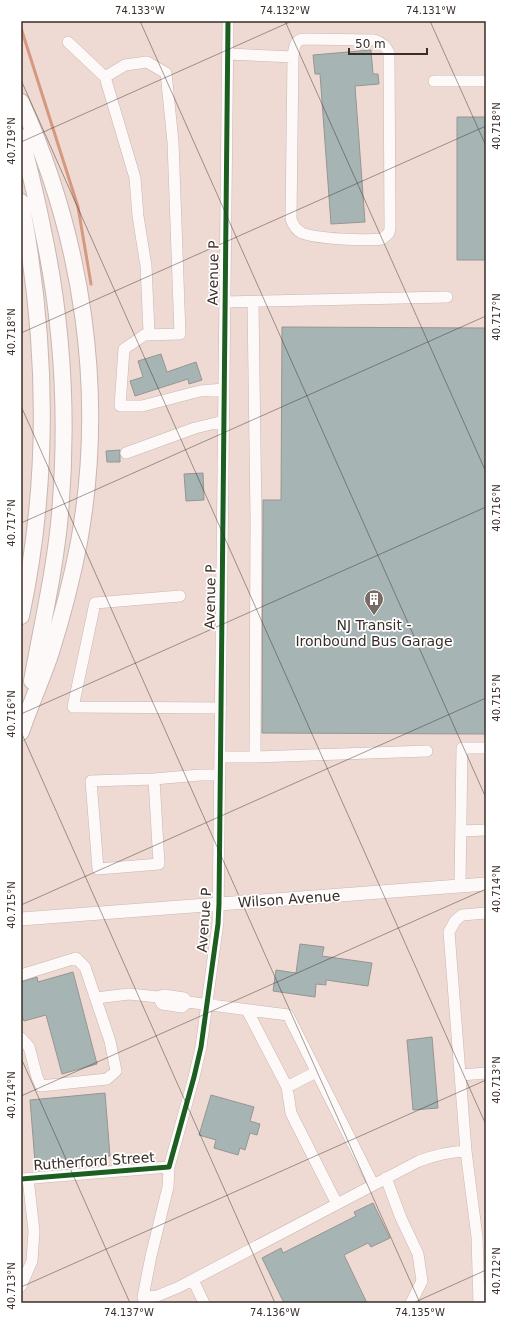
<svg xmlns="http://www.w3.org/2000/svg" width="507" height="1324" viewBox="0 0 507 1324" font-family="'DejaVu Sans',sans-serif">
<rect width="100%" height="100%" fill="#eedad2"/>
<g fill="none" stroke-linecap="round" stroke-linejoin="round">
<path stroke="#d4997f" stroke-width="3" d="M21 28 78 207 91 284"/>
</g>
<path fill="#a6b4b4" stroke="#979592" d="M371 50 373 74H378L379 84 355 86 365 222 331 224 320 74H315L313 55Z
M457 117H486V260H457Z
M282 327 486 328V734L262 733 263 500H281Z
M161 354 167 372 196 362 202 380 189 384 188 379 135 396 130 381 143 377 138 361Z
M120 450V462H107L106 451Z
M203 473 204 500 186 501 184 474Z
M300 944 324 947 322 956 372 963 368 986 326 980V985L316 984 315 997 273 991 276 970 296 973Z
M73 972 97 1064 62 1074 46 1015 24 1021 22 1016H21V982L37 977 38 982Z
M432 1037 438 1108 413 1110 407 1040Z
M105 1093 110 1156 35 1162 30 1100Z
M211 1095 254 1107 250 1121 260 1124 257 1135 250 1133 245 1150 240 1148 238 1155 214 1148 216 1140 199 1135Z
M373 1203 390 1238 371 1247 368 1243 344 1255 367 1303H284L262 1258 281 1248 283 1253 356 1216 354 1212Z"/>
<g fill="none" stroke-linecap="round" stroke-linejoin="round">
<g stroke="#c7b7b2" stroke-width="12">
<path id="minor" d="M68 42 105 77 135 178 138 216 146 266 149 332 124 349 120 406H142L200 391 224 389
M228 54 293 57 291 219C293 225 296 230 302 233 317 239 366 241 382 239L389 233 390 228 389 53C386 45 381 42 374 40L304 39C294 40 294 49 293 57
M105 77 125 65 147 62 166 73 173 142 180 334 144 335
M434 81H486
M225 302 447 297
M126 453 195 428 224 421
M180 596 95 603 73 707 221 708
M221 757H255L256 518 253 302
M255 757 427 751
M154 779 159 864 98 869 91 781Z
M154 779 200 775H220
M461 831 486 830
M460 886 462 748H486
M21 975 76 958 85 967 110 1041 116 1071 107 1079 41 1086 37 1077 29 1047 21 1038
M158 997 162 1004 182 1007 188 1002
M96 998 129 994 158 997 164 995 184 998 188 1002 288 1015 373 1184
M247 1010 287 1087 316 1072
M461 1075 486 1073
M287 1087 291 1113 295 1121 337 1204
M386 1178 401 1218 418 1254 422 1281 411 1303
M21 1179 169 1167
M193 1280 204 1303
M21 1286 32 1261 34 1231 28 1178
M143 1297 157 1296 179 1287 419 1161C435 1155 449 1152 466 1151
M145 1303 143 1297 151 1256 168 1187 169 1167 194 1077 201 1047 218 922 228 21
M479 1303 477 1237 466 1151 449 932 455 921 462 915 486 913"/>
</g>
<g stroke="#c7b7b2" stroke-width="14">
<path id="major" d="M21 919 486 884"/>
</g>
<g stroke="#c7b7b2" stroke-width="18">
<path id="highway" d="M21 102C83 239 106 393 79 542 72 579 62 617 51 652 42 679 30 705 21 732
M21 137C29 168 37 199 43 231 63 324 68 419 60 514 55 570 42 625 32 681
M21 202C47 338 50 480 21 616"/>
</g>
<use href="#minor" stroke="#fcf9f8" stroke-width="11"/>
<use href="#major" stroke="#fcf9f8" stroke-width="13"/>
<use href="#highway" stroke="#fcf9f8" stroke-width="16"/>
<g stroke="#fff" stroke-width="8">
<path id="cycleway" d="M21 1179 169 1167 194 1077 201 1047 218 924 219 904 228 21"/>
</g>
<use href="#cycleway" stroke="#1b5e20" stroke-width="5"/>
</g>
<path fill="none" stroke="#3a2d27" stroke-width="1" stroke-opacity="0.45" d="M140 21 486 798M285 21 486 472M430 21 486 146M21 80 486 1125M21 142 292 21M21 333 486 126M21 406 420 1303M21 523 486 316M21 714 486 507M21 732 275 1303M21 905 486 698M21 1058 130 1303M21 1096 486 889M21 1287 486 1080M413 1303 486 1270"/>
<defs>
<g id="building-pin" transform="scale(1)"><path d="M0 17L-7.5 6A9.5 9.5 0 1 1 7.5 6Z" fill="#796a63" stroke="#fff"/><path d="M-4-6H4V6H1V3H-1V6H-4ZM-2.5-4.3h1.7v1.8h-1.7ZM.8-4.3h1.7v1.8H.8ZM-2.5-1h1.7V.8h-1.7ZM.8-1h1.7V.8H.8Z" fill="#fff"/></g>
</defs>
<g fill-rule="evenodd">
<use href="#building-pin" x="374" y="599"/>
</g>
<g text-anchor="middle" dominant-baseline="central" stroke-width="3.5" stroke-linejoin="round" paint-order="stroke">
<g font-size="14" fill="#3a2d27" stroke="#fff">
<text transform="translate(213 273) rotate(-89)">Avenue P</text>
<text transform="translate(210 597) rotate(-89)">Avenue P</text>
<text transform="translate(289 899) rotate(-4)">Wilson Avenue</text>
<text transform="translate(204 920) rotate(-86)">Avenue P</text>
<text transform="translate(94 1161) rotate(-4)">Rutherford Street</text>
</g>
<g font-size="14" fill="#3a2d27" stroke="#fff">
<text x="374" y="625">NJ Transit -<tspan x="374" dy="16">Ironbound Bus Garage</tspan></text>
</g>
</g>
<rect width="507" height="1324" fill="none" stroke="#ffffff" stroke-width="44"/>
<path d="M349 48v6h78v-6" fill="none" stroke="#3a2d27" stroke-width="2"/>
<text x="355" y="48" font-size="12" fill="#3a2d27" stroke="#ffffff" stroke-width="3" paint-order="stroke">50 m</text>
<rect x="22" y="22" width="463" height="1280" fill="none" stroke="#3a2d27" stroke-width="1.5"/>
<g font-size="10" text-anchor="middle" fill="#3a2d27">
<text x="140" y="14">74.133°W</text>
<text x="285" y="14">74.132°W</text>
<text x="431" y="14">74.131°W</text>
<text transform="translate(496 126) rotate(-90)" y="4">40.718°N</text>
<text transform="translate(11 141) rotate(-90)" y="4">40.719°N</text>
<text transform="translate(496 317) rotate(-90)" y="4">40.717°N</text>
<text transform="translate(11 332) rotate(-90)" y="4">40.718°N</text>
<text transform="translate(496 508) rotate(-90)" y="4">40.716°N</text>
<text transform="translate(11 523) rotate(-90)" y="4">40.717°N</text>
<text transform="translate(496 698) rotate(-90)" y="4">40.715°N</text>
<text transform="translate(11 714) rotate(-90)" y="4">40.716°N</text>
<text transform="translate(496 889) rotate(-90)" y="4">40.714°N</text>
<text transform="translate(11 905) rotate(-90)" y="4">40.715°N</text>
<text transform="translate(496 1080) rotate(-90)" y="4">40.713°N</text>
<text transform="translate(11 1095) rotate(-90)" y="4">40.714°N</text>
<text transform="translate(496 1271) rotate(-90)" y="4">40.712°N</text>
<text transform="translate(11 1286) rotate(-90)" y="4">40.713°N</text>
<text x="129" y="1316">74.137°W</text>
<text x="275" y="1316">74.136°W</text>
<text x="420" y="1316">74.135°W</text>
</g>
</svg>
